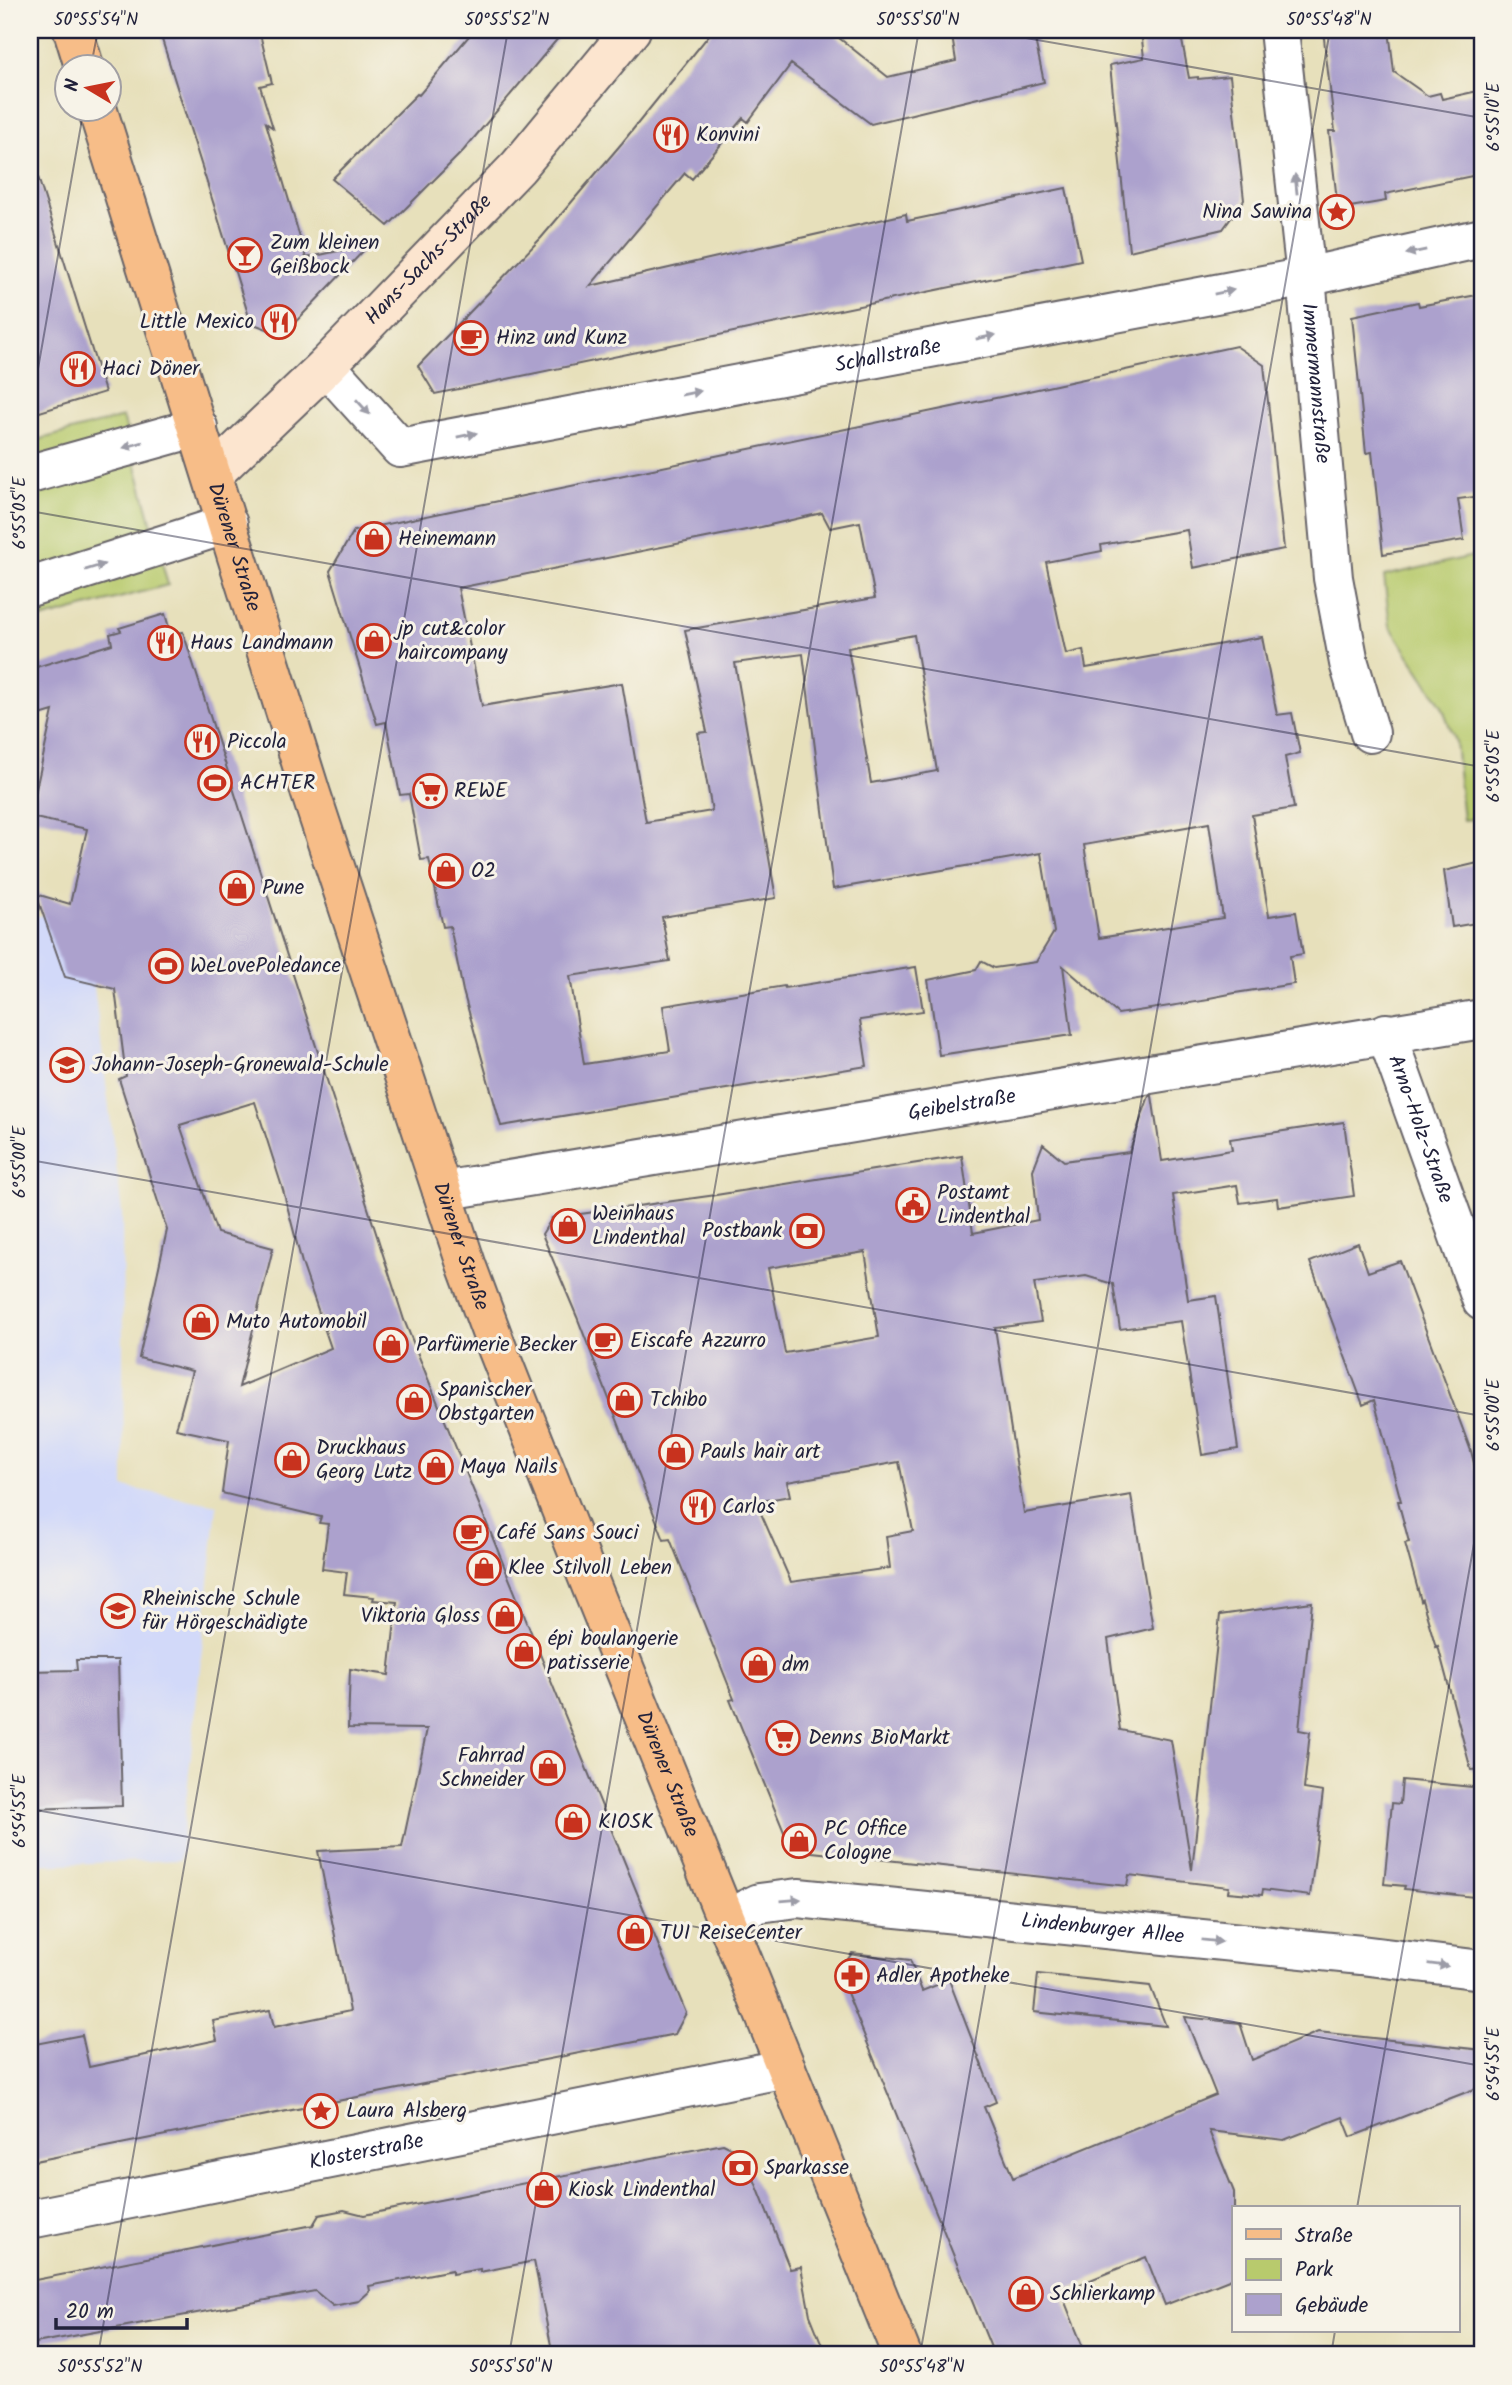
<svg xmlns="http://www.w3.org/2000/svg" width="1512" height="2385" viewBox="0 0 1512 2385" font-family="Kalam,sans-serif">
<rect width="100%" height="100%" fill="#f7f3e8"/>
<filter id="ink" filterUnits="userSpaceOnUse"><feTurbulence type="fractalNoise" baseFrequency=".0143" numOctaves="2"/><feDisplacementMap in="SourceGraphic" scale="14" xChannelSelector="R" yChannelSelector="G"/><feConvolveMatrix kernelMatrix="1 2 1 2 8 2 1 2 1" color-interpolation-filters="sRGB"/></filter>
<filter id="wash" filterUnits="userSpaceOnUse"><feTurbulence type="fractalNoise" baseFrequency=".00686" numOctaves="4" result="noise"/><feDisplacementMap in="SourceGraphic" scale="28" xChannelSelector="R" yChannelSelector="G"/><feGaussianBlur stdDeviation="1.57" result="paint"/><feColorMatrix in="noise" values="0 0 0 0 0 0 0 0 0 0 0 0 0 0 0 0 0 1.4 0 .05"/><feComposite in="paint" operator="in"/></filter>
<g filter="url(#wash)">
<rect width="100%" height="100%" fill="#e7e0bb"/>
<path fill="#d2d9f9" d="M84 906 122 1213 124 1487 217 1505 180 1860 30 1865V918Z"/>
<path fill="#b8ca6d" stroke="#6d7654" stroke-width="2" d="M123 417 168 585 30 622V442Z
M1482 554V818L1463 820 1455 741 1442 706 1390 626 1384 576Z"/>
<g id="blocks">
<path fill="#aca1cd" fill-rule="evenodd" d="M159 30H259L272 83 260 86 273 128 266 123 306 258 370 244 283 335 251 323Z
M474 30H565L463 151 388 226 332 179 417 94 419 95Z
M713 30H829L888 77 956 61 951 30H1033L1044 82 871 124 791 64 748 122 743 118 692 179 685 173 590 286 906 214 907 221 1066 188 1081 260 435 394 418 366 541 238 622 143Z
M1141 30H1180L1189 78 1198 77V79L1230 76 1244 200 1223 229 1129 251 1110 65 1144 58Z
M1323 30H1389L1394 72 1428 96 1440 93 1442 99 1482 90V174L1385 194 1386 201 1338 209 1329 131H1335Z
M38 177 105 392 30 415V179Z
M1482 294V496L1458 499 1464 540 1383 554 1372 452 1366 453 1352 316 1418 302 1419 306Z
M1236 346 1264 365 1284 549 1193 568 1187 530 1101 545 1102 551 1046 562 1066 654 1083 650 1086 668 1262 637 1277 715 1292 713 1300 753 1285 757 1294 808 1252 815 1269 916 1296 912 1303 954 1290 956 1294 984 1235 993 1209 998V1000L1118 1014 1063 966 1072 1035 939 1055 928 980 976 970 981 961 994 968 1036 962 1054 932 1041 853 833 889 803 654 735 663 776 898 662 917 670 961 570 976 584 1064 670 1051 663 1006 784 986 785 988 916 967 923 1011 860 1020 867 1066 501 1126 463 991 450 926 443 927 429 859 421 860 409 794 400 795 386 722 377 724 330 571 354 531 1010 395ZM822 513 830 528 860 522 875 598 685 630 707 732 698 733 712 811 646 822 622 683 482 706 458 588 761 527ZM914 635 937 771 871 783 848 648ZM1209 823 1223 918 1099 938 1084 845Z
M165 614 171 634 183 632 404 1320 686 2013 675 2034 30 2162V2045L82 2035 89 2067 217 2040 213 2021 270 2010 274 2027 350 2011 318 1851 402 1847 427 1729 348 1728 350 1669 389 1675 397 1602 373 1600 374 1597 344 1594 347 1572 322 1569 328 1524 319 1523 321 1517 222 1493 229 1440 176 1429 192 1371 139 1358 167 1230 119 1079 126 1076 115 989 65 977 36 894 70 904 87 829 30 817 53 711 30 718V669L112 644 110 634 121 631 119 628ZM255 1102 283 1190 302 1263 331 1348 239 1387 273 1248 217 1233 180 1125Z
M1482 862V922L1452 927 1444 871Z
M1149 1096H1152L1162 1161 1232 1150 1230 1139 1344 1122 1354 1196 1278 1207 1277 1198 1240 1203 1237 1185 1173 1195 1188 1300 1216 1296 1238 1449 1202 1455 1181 1321 1120 1329 1113 1284 1086 1276 1034 1283 1041 1322 995 1328 1024 1513 1131 1495 1153 1628 1108 1639 1120 1730 1171 1740 1192 1870 1220 1615 1312 1602 1299 1730 1310 1732 1304 1789 1323 1792 1310 1896 1263 1890 1262 1895 1228 1892 1229 1887 1129 1875 1127 1886 803 1851 786 1837 730 1700 734 1699 689 1586 670 1539 664 1540 577 1317 542 1234 552 1218 716 1195 962 1156 973 1233 1038 1220 1033 1170 1043 1144 1064 1161 1129 1152ZM865 1252 879 1337 785 1353 768 1268ZM899 1462 913 1531 886 1536 890 1568 791 1582 756 1502 790 1496 787 1482Z
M1358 1243 1368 1272 1400 1261 1471 1451 1482 1495V1769L1471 1770 1438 1646 1436 1647 1422 1600 1421 1601 1405 1543 1409 1542 1398 1501H1401L1374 1400 1363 1405 1310 1262Z
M76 1660H118L122 1806 30 1809V1671L77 1670Z
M1402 1780 1482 1788V1898L1404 1889 1405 1886 1384 1884 1392 1803 1400 1804Z
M852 1953 910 1960 922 1991 949 1980 996 2102 984 2107 1013 2178 1216 2095 1185 2017 1240 2023 1252 2060 1318 2032 1482 2050V2086L1351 2137 1343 2117 1284 2140 1209 2131 1234 2192V2278L1165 2305 1146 2257 1061 2292 1086 2355H994L839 1973Z
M1038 1974 1150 1986 1166 2026 1034 2012Z
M723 2144 744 2154 790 2269 801 2267 810 2315 826 2355H553L534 2261 480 2272V2269L452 2274V2270L369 2286 370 2291 359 2301 333 2306 315 2291 30 2344V2281L313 2225 319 2215 344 2210 364 2215Z"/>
</g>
</g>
<g filter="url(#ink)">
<use href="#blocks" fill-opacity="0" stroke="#676468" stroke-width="2"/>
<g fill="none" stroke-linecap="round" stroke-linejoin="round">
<g stroke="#676468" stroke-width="42">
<g id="street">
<path id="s1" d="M1279 30 1306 277 1333 578 1349 663 1370 733"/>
<path id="s2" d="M326 366 400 448 1306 277 1482 238"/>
<path d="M30 474 198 427"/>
<path d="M30 587 228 524"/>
<path id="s3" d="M1386 1033 1482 1301"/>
<path id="s4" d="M442 1191 1482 1019"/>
<path id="s5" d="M726 1919 759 1903 798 1898 1361 1955 1482 1970"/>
<path id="s6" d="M30 2219 786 2068"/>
</g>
</g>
<g stroke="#676468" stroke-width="42">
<g id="secondary">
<path id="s7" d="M213 474 326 366 518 167 631 30"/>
</g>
</g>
<g stroke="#676468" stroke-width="42">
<g id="primary">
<path d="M73 30 84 66"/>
<path id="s8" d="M97 108 311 794 467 1267 497 1348 592 1588 902 2355"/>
</g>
</g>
<use href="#street" stroke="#fff" stroke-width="38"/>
<use href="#secondary" stroke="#fce5cf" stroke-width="38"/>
<use href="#primary" stroke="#f7bd88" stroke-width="38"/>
</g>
<defs><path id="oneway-solid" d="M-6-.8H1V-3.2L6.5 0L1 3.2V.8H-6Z" transform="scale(1.75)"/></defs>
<g fill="#9c9ca7">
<use href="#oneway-solid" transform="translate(1296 184) rotate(-96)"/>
<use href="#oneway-solid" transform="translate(1416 252) rotate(168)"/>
<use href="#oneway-solid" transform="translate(1224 292) rotate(-11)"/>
<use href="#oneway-solid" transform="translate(986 337) rotate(-11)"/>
<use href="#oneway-solid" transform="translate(691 393) rotate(-11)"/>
<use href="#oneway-solid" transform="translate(363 407) rotate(48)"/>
<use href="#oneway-solid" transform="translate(467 435) rotate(-11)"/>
<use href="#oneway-solid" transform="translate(133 445) rotate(164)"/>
<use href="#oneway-solid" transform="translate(95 567) rotate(-17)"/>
<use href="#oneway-solid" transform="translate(791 1900) rotate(-5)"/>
<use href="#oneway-solid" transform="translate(1212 1941) rotate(6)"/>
<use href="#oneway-solid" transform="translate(1438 1965) rotate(7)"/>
</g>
</g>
<path fill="none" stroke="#22223b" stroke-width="2" stroke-opacity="0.45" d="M981 30 1482 118M91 66 98 30M30 414 84 108M30 511 1482 767M30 1160 1482 1416M30 1809 1482 2066M1357 2208 1482 1498M98 2355 508 30M509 2355 919 30M920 2355 1330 30M1331 2355 1335 2331"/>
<defs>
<g id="restaurant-ring" transform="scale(1.75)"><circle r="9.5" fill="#f7f3e8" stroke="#c8321e" stroke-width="1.5"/><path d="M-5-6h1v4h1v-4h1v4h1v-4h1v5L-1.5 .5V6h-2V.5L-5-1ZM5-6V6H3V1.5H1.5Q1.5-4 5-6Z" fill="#c8321e"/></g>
<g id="sight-ring" transform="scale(1.75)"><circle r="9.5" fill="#f7f3e8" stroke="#c8321e" stroke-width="1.5"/><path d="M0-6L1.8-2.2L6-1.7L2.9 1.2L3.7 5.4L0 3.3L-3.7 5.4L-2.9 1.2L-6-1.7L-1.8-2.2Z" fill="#c8321e"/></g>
<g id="bar-ring" transform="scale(1.75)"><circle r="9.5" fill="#f7f3e8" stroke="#c8321e" stroke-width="1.5"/><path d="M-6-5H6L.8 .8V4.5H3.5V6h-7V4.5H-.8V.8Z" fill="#c8321e"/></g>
<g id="cafe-ring" transform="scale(1.75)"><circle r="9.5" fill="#f7f3e8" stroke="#c8321e" stroke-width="1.5"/><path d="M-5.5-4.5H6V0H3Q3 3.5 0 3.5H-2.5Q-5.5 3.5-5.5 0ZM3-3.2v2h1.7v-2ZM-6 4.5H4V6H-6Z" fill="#c8321e"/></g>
<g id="shop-ring" transform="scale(1.75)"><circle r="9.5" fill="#f7f3e8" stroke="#c8321e" stroke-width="1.5"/><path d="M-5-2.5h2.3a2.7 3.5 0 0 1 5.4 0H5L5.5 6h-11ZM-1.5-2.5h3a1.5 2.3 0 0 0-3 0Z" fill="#c8321e"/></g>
<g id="stadium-ring" transform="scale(1.75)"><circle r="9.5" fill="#f7f3e8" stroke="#c8321e" stroke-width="1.5"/><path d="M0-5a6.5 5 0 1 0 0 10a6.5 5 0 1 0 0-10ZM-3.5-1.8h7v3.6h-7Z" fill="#c8321e"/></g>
<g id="supermarket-ring" transform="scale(1.75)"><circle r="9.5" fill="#f7f3e8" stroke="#c8321e" stroke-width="1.5"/><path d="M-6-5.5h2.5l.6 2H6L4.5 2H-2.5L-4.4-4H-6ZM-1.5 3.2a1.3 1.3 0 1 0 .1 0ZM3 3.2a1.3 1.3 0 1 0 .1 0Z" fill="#c8321e"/></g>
<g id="school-ring" transform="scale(1.75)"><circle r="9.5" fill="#f7f3e8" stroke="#c8321e" stroke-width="1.5"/><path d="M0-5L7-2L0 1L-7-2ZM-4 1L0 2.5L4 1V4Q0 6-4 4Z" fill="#c8321e"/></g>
<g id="civic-ring" transform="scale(1.75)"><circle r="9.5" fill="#f7f3e8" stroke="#c8321e" stroke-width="1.5"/><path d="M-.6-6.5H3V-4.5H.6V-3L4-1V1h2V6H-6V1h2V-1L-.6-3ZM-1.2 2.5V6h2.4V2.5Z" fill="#c8321e"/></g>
<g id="bank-ring" transform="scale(1.75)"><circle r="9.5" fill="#f7f3e8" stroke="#c8321e" stroke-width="1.5"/><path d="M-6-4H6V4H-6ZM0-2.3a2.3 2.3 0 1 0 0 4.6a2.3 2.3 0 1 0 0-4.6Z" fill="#c8321e"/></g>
<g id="pharmacy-ring" transform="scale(1.75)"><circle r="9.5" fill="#f7f3e8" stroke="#c8321e" stroke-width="1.5"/><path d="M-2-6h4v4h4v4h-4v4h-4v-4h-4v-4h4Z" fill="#c8321e"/></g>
</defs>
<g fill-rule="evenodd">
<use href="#restaurant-ring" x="671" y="135"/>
<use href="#sight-ring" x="1337" y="212"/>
<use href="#bar-ring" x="245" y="255"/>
<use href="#restaurant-ring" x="279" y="322"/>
<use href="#cafe-ring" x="471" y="338"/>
<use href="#restaurant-ring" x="78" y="369"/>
<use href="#shop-ring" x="374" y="539"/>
<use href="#shop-ring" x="374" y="641"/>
<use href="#restaurant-ring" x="165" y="643"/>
<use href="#restaurant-ring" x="202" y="742"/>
<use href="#stadium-ring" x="215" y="783"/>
<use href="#supermarket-ring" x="430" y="791"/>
<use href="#shop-ring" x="446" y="871"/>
<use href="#shop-ring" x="237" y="888"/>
<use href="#stadium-ring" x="166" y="966"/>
<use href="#school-ring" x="67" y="1065"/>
<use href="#civic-ring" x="913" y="1205"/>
<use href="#shop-ring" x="568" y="1226"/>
<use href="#bank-ring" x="807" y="1231"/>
<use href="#shop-ring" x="201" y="1322"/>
<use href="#cafe-ring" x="605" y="1341"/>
<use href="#shop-ring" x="391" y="1345"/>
<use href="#shop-ring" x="625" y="1400"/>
<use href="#shop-ring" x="414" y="1402"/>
<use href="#shop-ring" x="676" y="1452"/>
<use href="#shop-ring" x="292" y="1460"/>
<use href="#shop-ring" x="436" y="1467"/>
<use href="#restaurant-ring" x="698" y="1507"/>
<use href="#cafe-ring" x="471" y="1533"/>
<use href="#shop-ring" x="484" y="1568"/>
<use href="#school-ring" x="118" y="1611"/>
<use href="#shop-ring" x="505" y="1616"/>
<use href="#shop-ring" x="524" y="1651"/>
<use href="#shop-ring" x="758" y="1665"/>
<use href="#supermarket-ring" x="783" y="1738"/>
<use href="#shop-ring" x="548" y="1768"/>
<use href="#shop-ring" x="573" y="1822"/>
<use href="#shop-ring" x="799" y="1841"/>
<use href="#shop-ring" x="635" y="1933"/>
<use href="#pharmacy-ring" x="852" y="1976"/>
<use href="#sight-ring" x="321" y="2111"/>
<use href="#bank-ring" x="740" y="2168"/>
<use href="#shop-ring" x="544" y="2190"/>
<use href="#shop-ring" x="1026" y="2294"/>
</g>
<g text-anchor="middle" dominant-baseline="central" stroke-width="6" stroke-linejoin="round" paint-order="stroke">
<g font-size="21" fill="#22223b" stroke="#f7f3e8" text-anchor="start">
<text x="696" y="135">Konvini</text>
<text x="1312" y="212" text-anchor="end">Nina Sawina</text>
<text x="270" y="243">Zum kleinen<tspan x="270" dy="24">Geißbock</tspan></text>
<text x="254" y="322" text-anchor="end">Little Mexico</text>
<text x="496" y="338">Hinz und Kunz</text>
<text x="102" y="369">Haci Döner</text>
<text x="398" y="539">Heinemann</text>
<text x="398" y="629">jp cut&amp;color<tspan x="398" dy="24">haircompany</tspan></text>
<text x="190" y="643">Haus Landmann</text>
<text x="227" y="742">Piccola</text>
<text x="240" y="783">ACHTER</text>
<text x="454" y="791">REWE</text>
<text x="471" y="871">O2</text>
<text x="262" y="888">Pune</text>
<text x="190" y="966">WeLovePoledance</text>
<text x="92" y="1065">Johann-Joseph-Gronewald-Schule</text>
<text x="937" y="1193">Postamt<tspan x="937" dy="24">Lindenthal</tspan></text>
<text x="592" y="1214">Weinhaus<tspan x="592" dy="24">Lindenthal</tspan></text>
<text x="782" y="1231" text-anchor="end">Postbank</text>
<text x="226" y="1322">Muto Automobil</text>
<text x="630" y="1341">Eiscafe Azzurro</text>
<text x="416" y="1345">Parfümerie Becker</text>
<text x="438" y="1390">Spanischer<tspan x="438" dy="24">Obstgarten</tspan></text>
<text x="650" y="1400">Tchibo</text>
<text x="316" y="1448">Druckhaus<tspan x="316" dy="24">Georg Lutz</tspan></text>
<text x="700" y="1452">Pauls hair art</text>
<text x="460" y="1467">Maya Nails</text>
<text x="722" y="1507">Carlos</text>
<text x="496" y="1533">Café Sans Souci</text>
<text x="508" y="1568">Klee Stilvoll Leben</text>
<text x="142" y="1599">Rheinische Schule<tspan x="142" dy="24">für Hörgeschädigte</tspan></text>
<text x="480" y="1616" text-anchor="end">Viktoria Gloss</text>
<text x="548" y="1639">épi boulangerie<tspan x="548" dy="24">patisserie</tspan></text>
<text x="782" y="1665">dm</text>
<text x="808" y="1738">Denns BioMarkt</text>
<text x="524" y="1756" text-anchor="end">Fahrrad<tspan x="524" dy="24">Schneider</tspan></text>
<text x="598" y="1822">KIOSK</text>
<text x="824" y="1829">PC Office<tspan x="824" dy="24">Cologne</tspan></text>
<text x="660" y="1933">TUI ReiseCenter</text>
<text x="876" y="1976">Adler Apotheke</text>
<text x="346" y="2111">Laura Alsberg</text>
<text x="764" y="2168">Sparkasse</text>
<text x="568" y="2190">Kiosk Lindenthal</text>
<text x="1050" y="2294">Schlierkamp</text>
</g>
<g font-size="21" fill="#22223b" stroke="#f7f3e8">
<text stroke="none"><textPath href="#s7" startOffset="304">Hans-Sachs-Straße</textPath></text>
<text stroke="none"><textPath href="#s2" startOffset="607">Schallstraße</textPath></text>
<text stroke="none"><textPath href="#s1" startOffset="355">Immermannstraße</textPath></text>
<text stroke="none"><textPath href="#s8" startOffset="460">Dürener Straße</textPath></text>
<text stroke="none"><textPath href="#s4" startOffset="527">Geibelstraße</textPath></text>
<text stroke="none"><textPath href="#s3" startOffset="102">Arno-Holz-Straße</textPath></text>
<text stroke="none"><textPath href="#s8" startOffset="1195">Dürener Straße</textPath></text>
<text stroke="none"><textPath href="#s8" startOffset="1762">Dürener Straße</textPath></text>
<text stroke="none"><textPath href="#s5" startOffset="382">Lindenburger Allee</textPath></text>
<text stroke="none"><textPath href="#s6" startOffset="343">Klosterstraße</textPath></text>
</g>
</g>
<rect width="1512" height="2385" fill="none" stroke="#f7f3e8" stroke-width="77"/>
<rect x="1232" y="2206" width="228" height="126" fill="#f7f3e8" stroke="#a29fa3" stroke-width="2"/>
<rect x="1246" y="2229" width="35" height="10" fill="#f7bd88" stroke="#a29fa3" stroke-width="2"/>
<text x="1295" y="2242" font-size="21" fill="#22223b">Straße</text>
<rect x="1246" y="2259" width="35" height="21" fill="#b8ca6d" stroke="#a29fa3" stroke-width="2"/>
<text x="1295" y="2276" font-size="21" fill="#22223b">Park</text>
<rect x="1246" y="2294" width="35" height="21" fill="#aca1cd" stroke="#a29fa3" stroke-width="2"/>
<text x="1295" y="2312" font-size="21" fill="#22223b">Gebäude</text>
<g transform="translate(88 88) rotate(280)"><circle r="33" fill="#f7f3e8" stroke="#a29fa3" stroke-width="2"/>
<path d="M0-5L12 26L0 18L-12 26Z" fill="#c8321e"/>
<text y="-10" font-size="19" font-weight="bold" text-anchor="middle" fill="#22223b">N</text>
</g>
<path d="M56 2318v10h131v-10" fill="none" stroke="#22223b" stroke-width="3.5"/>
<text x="66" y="2318" font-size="21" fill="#22223b" stroke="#f7f3e8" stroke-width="5" paint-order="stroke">20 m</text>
<rect x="38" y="38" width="1436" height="2308" fill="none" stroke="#22223b" stroke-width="2.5"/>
<g font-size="18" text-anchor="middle" fill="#22223b">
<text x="96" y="25">50°55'54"N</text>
<text x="507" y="25">50°55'52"N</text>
<text x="918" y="25">50°55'50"N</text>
<text x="1329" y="25">50°55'48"N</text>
<text transform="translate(1493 117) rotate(-90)" y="6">6°55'10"E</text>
<text transform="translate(19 513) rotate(-90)" y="6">6°55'05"E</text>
<text transform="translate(1493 766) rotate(-90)" y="6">6°55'05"E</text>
<text transform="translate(19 1162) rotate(-90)" y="6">6°55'00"E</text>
<text transform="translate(1493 1415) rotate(-90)" y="6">6°55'00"E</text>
<text transform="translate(19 1811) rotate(-90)" y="6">6°54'55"E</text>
<text transform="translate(1493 2064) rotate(-90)" y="6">6°54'55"E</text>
<text x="100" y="2372">50°55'52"N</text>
<text x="511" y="2372">50°55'50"N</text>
<text x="922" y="2372">50°55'48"N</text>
</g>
</svg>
